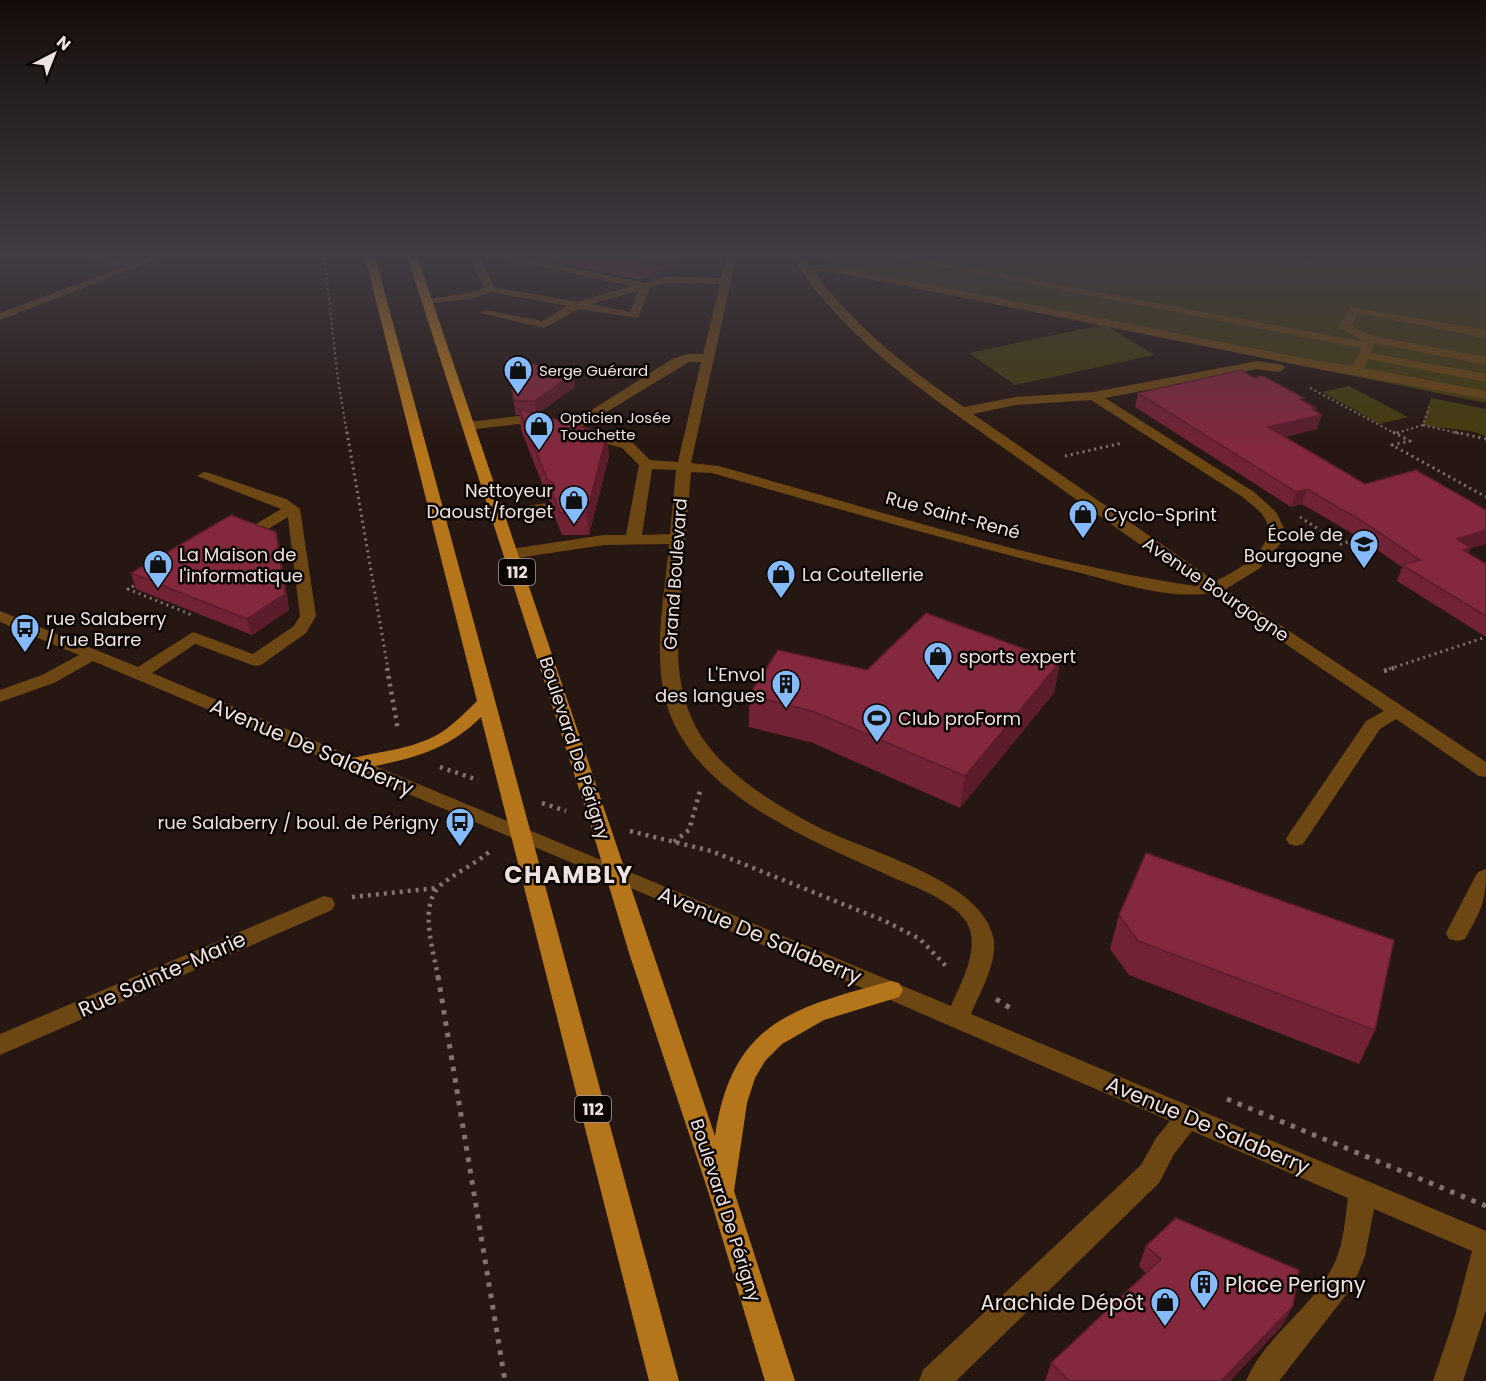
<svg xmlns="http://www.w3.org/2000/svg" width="1486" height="1381" viewBox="0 0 1486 1381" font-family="Poppins,sans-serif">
<rect width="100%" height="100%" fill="#271712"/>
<path fill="#453c0d" d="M819 253H1486V403L1107 326 1154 355 1015 385 969 353 1102 325 840 272Z
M1349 386 1408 417 1380 424 1322 392Z
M1431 398 1486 409V437C1469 427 1444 430 1423 425Z"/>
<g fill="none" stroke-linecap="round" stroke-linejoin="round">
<path stroke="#81736e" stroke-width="2" stroke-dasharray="2 3" stroke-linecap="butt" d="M324 253 338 380 347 434
M1249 253 1313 264 1321 253
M1337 253H1344
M1310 388 1396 434
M1423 425 1461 434
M1397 433 1423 425 1429 407"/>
<path stroke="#81736e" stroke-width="3" stroke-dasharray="2 4" stroke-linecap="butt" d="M347 432 388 669
M1393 432 1410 441 1392 445 1486 497
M1455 432 1486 439
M1397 433 1400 432
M1065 456 1122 443
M1300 517 1341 544 1360 538
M139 583 128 589 192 615
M1389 669 1486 637"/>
<path stroke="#81736e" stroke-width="4.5" stroke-dasharray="3 5" stroke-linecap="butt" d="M387 668 398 730
M1384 671 1394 668
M440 767 478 780
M542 803 566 811
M630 831 711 851 885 921 920 939 947 967
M674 842 689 830 700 791
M352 897 437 888
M438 978C434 950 417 904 442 884 457 872 475 864 489 852L488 848"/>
<path stroke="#81736e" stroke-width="5" stroke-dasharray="4.5 7" stroke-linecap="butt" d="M438 976 505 1381
M996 999 1010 1008
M1227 1099 1486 1206"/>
<path fill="#6d4713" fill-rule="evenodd" d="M76 253C96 252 114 263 133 263 147 263 157 252 174 253L0 320V313L123 267Z
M468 253H478L494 287 577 302 631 286 484 254 498 253 645 283 664 277 721 278 727 253H737L691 463 718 466C875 509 1033 562 1195 586L1200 585C1139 545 1080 502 1021 460 939 402 842 341 790 253H800L809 265 835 266 1313 360 1353 366 1361 348 870 253H890L1364 342 1339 327 1350 307 1486 330V338L1358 313 1351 326 1374 336 1486 357V365L1375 343 1371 353 1486 374V382L1368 359 1364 368 1486 391V399L1313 368 835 272 814 271C852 325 910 370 964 407L1016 397 1094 392 1257 361 1283 365 1285 368 1279 372 1257 369 1105 398 1254 492 1276 512 1284 528 1280 544 1260 568 1226 589 1486 762V777L1479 776 1396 719 1380 729 1303 844 1296 846 1289 844 1286 839 1289 834 1366 721 1384 711 1211 593C1167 600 1116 582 1073 571 952 542 832 507 712 473L691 472C688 508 685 544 682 580 678 627 672 675 692 719 713 767 769 801 814 825 863 851 979 878 993 936 999 961 980 992 971 1014L1486 1231V1310L1463 1381H1433L1455 1316 1472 1251 1374 1209 1365 1256 1353 1286 1279 1381H1246C1265 1335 1315 1307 1335 1262 1344 1242 1345 1219 1348 1198L1192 1131 1174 1154 1159 1183 956 1381H919L923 1370 1141 1165 1156 1138 1170 1121 608 878 93 661 54 683 0 702V690L42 675 79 655 0 622V611L138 667 193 632 253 654 294 626 300 616 288 517 258 535H248L245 532 248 529 281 509 197 476 204 472 209 473 286 499 300 509 316 616 306 633 261 665 255 666 195 644 152 673 951 1006C961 983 981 948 967 923 955 902 916 887 894 878 814 841 688 794 665 698 653 648 665 594 669 544L604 545 511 559 503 554 511 549 604 535H626L639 465 622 448 564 432 562 429 672 359 688 354H703L720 284 665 283 650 288 638 318 579 309 544 328 480 313 486 310 542 321 567 306 491 292 471 299 423 304V300L469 293 484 288ZM638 291 630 312 591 304ZM689 362H701L678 462 650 460 632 442 580 428ZM1091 400 1244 498C1249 503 1257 508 1262 514 1285 543 1237 572 1215 581L973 414 1016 405ZM652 469 676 470 670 534 642 535Z
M518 416 544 419 551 423 544 427 518 424 468 430 461 426 468 422Z
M547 503 552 504 554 507 552 510 497 518 490 514 497 510Z
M1486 869C1486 903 1481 910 1465 939L1457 941 1449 939 1446 933 1475 877 1478 872Z
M324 896 332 898 335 904 332 910 0 1055V1034Z"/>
<path fill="#b5751a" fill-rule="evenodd" d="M364 253H374L679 1381H649L481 717C443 755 402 760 352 771L345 770 342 765 345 760C378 751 416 750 445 730 457 721 467 711 477 701Z
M406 253H416L715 1136C732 1022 792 1008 891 981L899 983 903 990 899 997 824 1020 782 1044 765 1061 755 1078 747 1103 734 1191 795 1381H765L709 1194 630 956 590 823Z"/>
</g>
<path fill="#712234" d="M508 253H687L643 280Z
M506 358 575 387 537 414 609 456 589 535H562L553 512 552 503 549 501 521 430 520 415H516Z
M1254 378 1316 408 1315 411 1317 429 1284 437 1365 484 1486 510V544L1471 548 1469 554 1486 564V637L1397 581 1402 567 1360 538 1302 504 1291 507 1135 407 1138 393Z
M280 548 289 610 252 635 136 589 131 573Z
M1060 662 1054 693 960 808 813 743 749 727V695L867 670Z
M1119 915 1375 1030 1359 1064 1129 975 1110 949Z
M1146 1246 1282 1326 1230 1381H1045L1051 1363 1146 1273 1139 1266Z"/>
<path fill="#5c1c2b" d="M649 253H687L643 280 642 257Z
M574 373 575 387 536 415 535 401Z
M1316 408 1314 416 1322 415 1317 429 1264 442 1268 427Z
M607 434 609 456 589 535 587 512Z
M1307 489 1302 504 1291 507 1296 492Z
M1486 530V544L1471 548 1465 563 1457 539Z
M276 532 280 548 289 610 252 635 247 619Z
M1060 662 1054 693 960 808 965 776Z
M1293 1306 1282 1326 1230 1381H1221Z"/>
<path fill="#83283d" stroke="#5c1c2b" stroke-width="1.5" d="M620 253H649L642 257Z
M506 358 574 373 535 401H514Z
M1241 370 1254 378 1263 376 1304 398 1300 399 1316 408 1312 409 1322 415 1268 427 1365 484 1416 470 1486 510V530L1457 539 1471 548 1463 550 1486 564V616L1402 565 1420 560 1365 523 1307 489 1296 492 1138 393Z
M519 409 607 434 587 512 560 513 551 489 554 484 547 479Z
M231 515 276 532 285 594 247 619 131 573Z
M926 613 1060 662 965 776 815 712 749 695 778 650 867 670Z
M1146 853 1394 940 1375 1030 1138 941 1119 915Z
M1176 1218 1299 1270 1293 1306 1221 1381H1069L1051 1363 1161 1259 1146 1246Z"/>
<linearGradient id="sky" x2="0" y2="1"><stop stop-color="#150d0a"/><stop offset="0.57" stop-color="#413c44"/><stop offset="1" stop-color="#413c44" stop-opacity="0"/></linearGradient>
<rect width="1486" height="446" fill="url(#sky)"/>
<defs>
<g id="shop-pin" transform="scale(1.5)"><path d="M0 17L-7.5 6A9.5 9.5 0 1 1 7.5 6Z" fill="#86bbfb" stroke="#0b0504"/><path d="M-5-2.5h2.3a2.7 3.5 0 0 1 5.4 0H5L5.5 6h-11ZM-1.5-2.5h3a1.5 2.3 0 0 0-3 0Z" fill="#111"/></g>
<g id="school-pin" transform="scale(1.5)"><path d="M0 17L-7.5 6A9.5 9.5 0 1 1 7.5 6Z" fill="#86bbfb" stroke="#0b0504"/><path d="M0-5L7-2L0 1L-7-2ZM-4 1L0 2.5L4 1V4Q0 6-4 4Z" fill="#111"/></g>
<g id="bus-pin" transform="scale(1.5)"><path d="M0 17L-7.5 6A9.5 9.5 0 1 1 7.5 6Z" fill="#86bbfb" stroke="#0b0504"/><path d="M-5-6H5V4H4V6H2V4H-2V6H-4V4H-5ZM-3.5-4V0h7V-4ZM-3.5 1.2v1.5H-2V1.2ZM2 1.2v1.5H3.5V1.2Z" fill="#111"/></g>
<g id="building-pin" transform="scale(1.5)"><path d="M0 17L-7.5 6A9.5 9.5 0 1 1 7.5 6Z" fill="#86bbfb" stroke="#0b0504"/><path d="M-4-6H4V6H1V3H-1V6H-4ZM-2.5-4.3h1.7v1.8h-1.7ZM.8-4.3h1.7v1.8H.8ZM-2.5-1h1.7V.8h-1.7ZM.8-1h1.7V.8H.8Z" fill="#111"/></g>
<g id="stadium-pin" transform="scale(1.5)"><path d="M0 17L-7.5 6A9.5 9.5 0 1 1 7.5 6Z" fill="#86bbfb" stroke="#0b0504"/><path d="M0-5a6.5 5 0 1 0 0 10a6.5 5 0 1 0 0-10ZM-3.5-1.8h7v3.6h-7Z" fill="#111"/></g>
</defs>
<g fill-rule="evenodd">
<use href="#shop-pin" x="518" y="370"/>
<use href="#shop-pin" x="539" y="426"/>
<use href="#shop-pin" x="574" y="500"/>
<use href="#shop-pin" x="1083" y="514"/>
<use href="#school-pin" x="1364" y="544"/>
<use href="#shop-pin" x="158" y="564"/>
<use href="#shop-pin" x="781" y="574"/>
<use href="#bus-pin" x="25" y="628"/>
<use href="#shop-pin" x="938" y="656"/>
<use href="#building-pin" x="786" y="684"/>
<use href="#stadium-pin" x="877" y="718"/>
<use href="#bus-pin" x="460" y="822"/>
<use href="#building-pin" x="1204" y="1284"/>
<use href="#shop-pin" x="1165" y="1302"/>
</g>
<g text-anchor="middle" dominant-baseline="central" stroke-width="5" stroke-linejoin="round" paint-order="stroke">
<g font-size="15" fill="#eee2de" stroke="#0b0504" text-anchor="start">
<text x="539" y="370">Serge Guérard</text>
<text x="560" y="417">Opticien Josée<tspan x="560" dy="17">Touchette</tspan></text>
</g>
<g fill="#0b0504" stroke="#aaa09d" stroke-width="1.5">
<rect x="499" y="559" width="36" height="26" rx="4.5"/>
<rect x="575" y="1096" width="36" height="26" rx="4.5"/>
</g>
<g font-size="16" font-weight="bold" fill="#eee2de">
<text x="517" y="572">112</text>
<text x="593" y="1109">112</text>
</g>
<g font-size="18" fill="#eee2de" stroke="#0b0504" text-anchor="start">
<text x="553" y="490" text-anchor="end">Nettoyeur<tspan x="553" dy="21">Daoust/forget</tspan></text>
<text x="1104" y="514">Cyclo-Sprint</text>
<text x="1343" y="534" text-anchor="end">École de<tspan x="1343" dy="21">Bourgogne</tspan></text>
<text x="179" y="554">La Maison de<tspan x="179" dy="21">l'informatique</tspan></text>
<text x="802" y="574">La Coutellerie</text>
<text x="46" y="618">rue Salaberry<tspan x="46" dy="21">/ rue Barre</tspan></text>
<text x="959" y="656">sports expert</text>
<text x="765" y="674" text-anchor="end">L'Envol<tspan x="765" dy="21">des langues</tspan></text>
<text x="898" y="718">Club proForm</text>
<text x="439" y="822" text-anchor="end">rue Salaberry / boul. de Périgny</text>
</g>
<g font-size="18" fill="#eee2de" stroke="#0b0504">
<text transform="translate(953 515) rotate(15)">Rue Saint-René</text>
<text transform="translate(675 574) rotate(-86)">Grand Boulevard</text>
<text transform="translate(1216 589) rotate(34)">Avenue Bourgogne</text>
<text transform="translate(575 748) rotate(72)">Boulevard De Périgny</text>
<text transform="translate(726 1210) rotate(72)">Boulevard De Périgny</text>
</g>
<g font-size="21" fill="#eee2de" stroke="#0b0504">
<text transform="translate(312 747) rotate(23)">Avenue De Salaberry</text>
<text transform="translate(760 935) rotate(23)">Avenue De Salaberry</text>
<text transform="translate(162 974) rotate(-24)">Rue Sainte-Marie</text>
<text transform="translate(1208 1125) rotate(23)">Avenue De Salaberry</text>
</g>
<g font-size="21" fill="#eee2de" stroke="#0b0504" text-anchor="start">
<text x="1225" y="1284">Place Perigny</text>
<text x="1144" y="1302" text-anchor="end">Arachide Dépôt</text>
</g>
<g font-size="24" font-weight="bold" letter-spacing="1.5" fill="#eee2de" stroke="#0b0504">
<text x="569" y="874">CHAMBLY</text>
</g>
</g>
<g transform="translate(54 54) rotate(42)" stroke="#0b0504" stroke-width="4.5" paint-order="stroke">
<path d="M0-4.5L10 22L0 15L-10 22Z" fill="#eee2de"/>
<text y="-9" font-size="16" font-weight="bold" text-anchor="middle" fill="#eee2de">N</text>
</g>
</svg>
